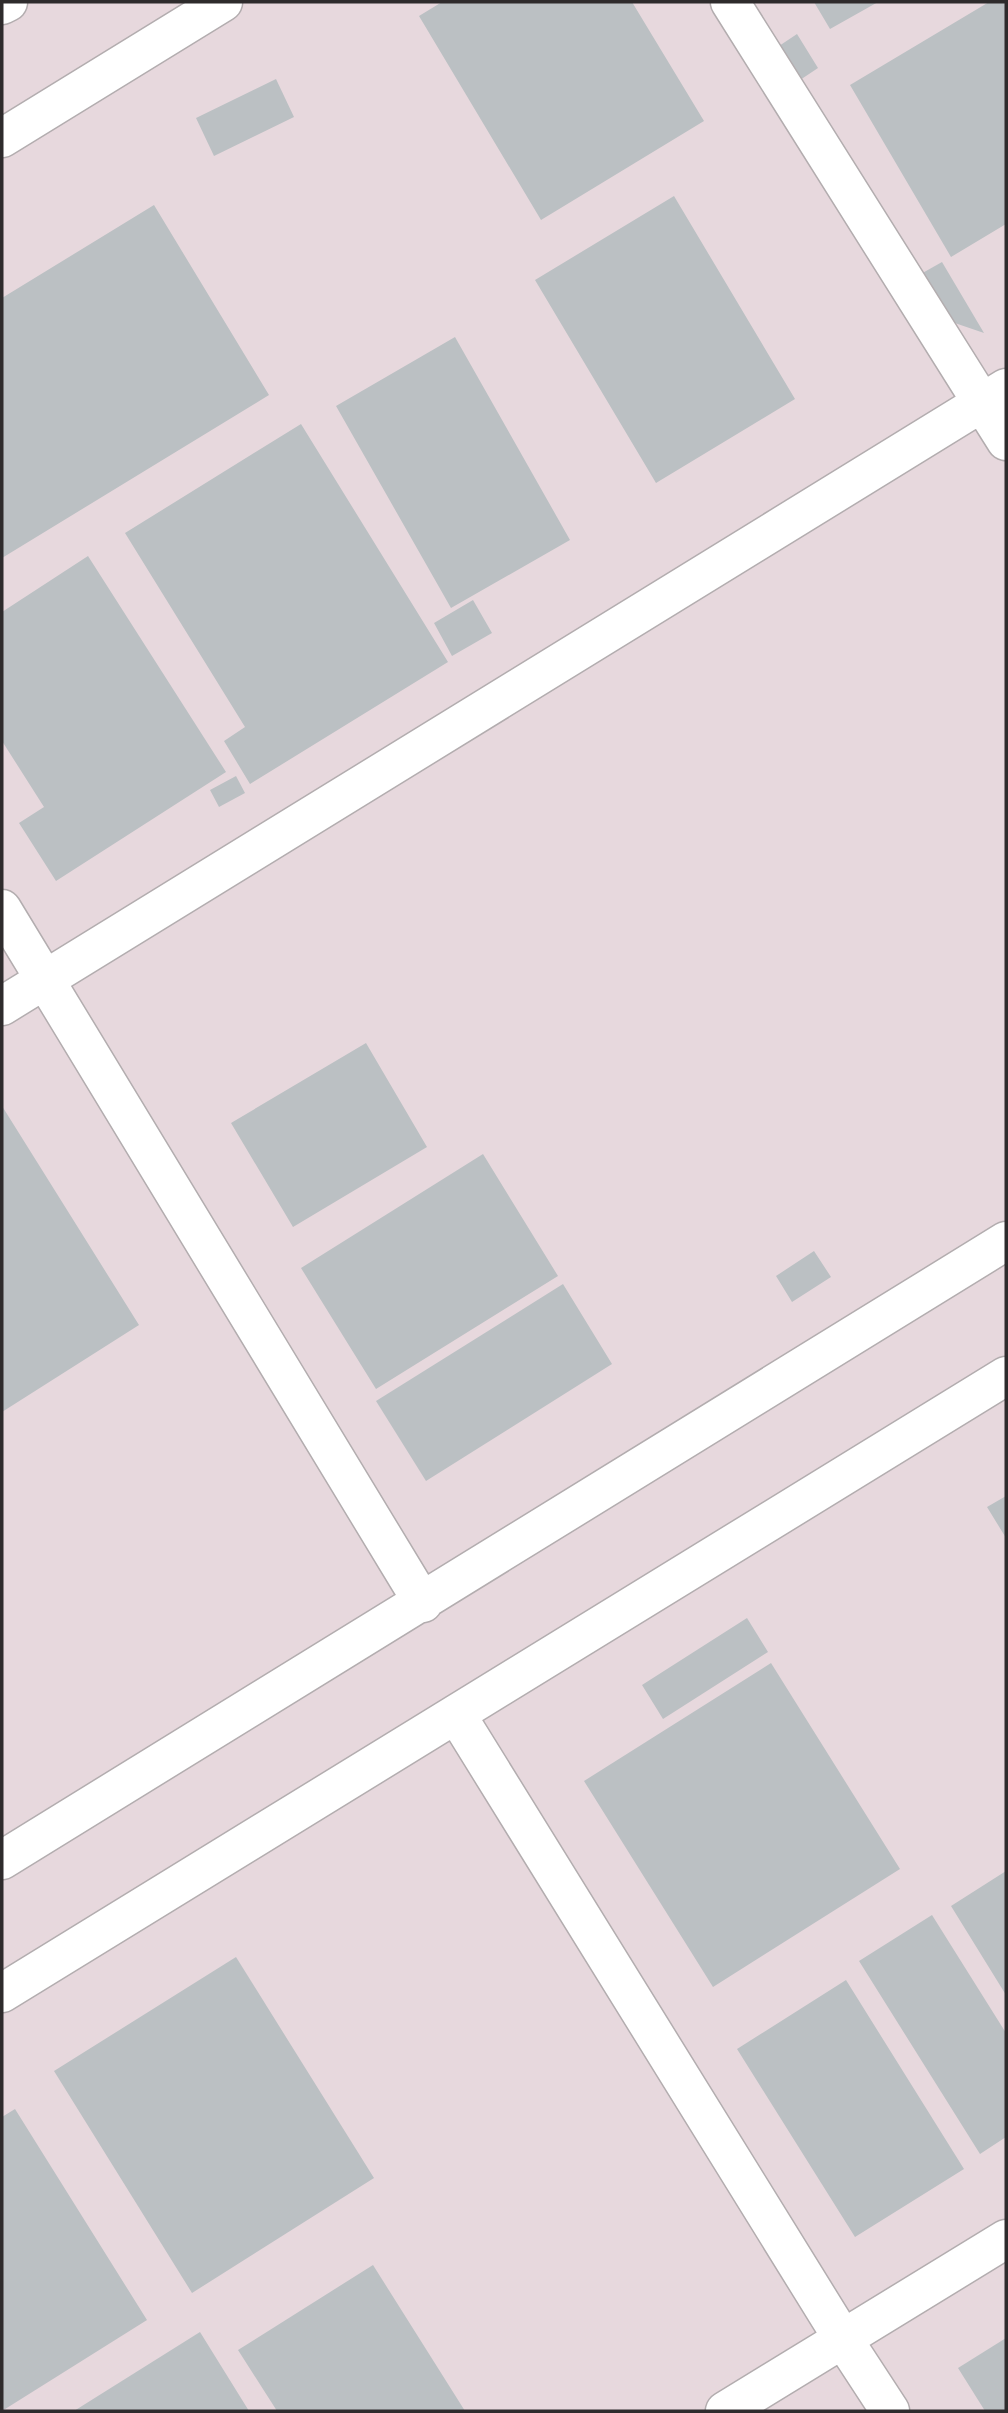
<svg xmlns="http://www.w3.org/2000/svg" width="1008" height="2413" viewBox="0 0 1008 2413" font-family="Montserrat,sans-serif">
<rect width="100%" height="100%" fill="#ece6e8"/>
<path fill="#e7d8dd" d="M2 2H1006V2411H2Z"/>
<path fill="#bbc0c3" d="M442 2H632L704 121 541 220 419 16Z
M814 2H878L830 29Z
M989 2H1006V224L951 257 850 85Z
M797 34 818 68 800 80 779 46Z
M276 79 294 117 214 156 196 118Z
M674 196 795 399 656 483 535 280Z
M154 205 269 395 2 558V298Z
M942 262 984 333 946 320 919 275Z
M455 337 570 540 451 608 336 406Z
M301 424 448 662 250 784 224 741 245 727 125 533Z
M88 556 226 772 56 881 19 823 44 807 2 741V612Z
M473 600 492 633 452 656 434 623Z
M236 776 245 793 219 807 210 790Z
M366 1043 427 1147 293 1227 231 1123Z
M2 1106 139 1325 2 1412Z
M483 1154 558 1276 376 1389 301 1268Z
M814 1251 831 1277 792 1302 776 1276Z
M563 1284 612 1364 426 1481 376 1401Z
M1006 1496V1538L987 1507Z
M747 1618 768 1652 663 1719 642 1685Z
M771 1663 900 1869 713 1987 584 1781Z
M1006 1871V1995L951 1906Z
M932 1915 1006 2033V2137L980 2154 859 1961Z
M236 1957 374 2178 192 2293 54 2071Z
M846 1980 964 2169 855 2237 737 2049Z
M15 2109 147 2320 2 2411V2117Z
M373 2265 465 2411H277L238 2350Z
M200 2332 249 2411H74Z
M1006 2338V2411H985L958 2368Z"/>
<g fill="none" stroke-linecap="round" stroke-linejoin="round">
<g stroke="#b3adaf" stroke-width="41">
<path id="minor" d="M730 2 1006 441
M2 5 8 2
M2 138 223 2
M2 909 423 1603
M2 1006 1006 388
M456 1714 843 2339 890 2411
M2 1860 1006 1241
M2 1993 1006 1376
M725 2411 1006 2239"/>
</g>
<use href="#minor" stroke="#fff" stroke-width="38"/>
</g>
<rect width="1008" height="2413" fill="none" stroke="#2e2b2c" stroke-width="7"/>
</svg>
